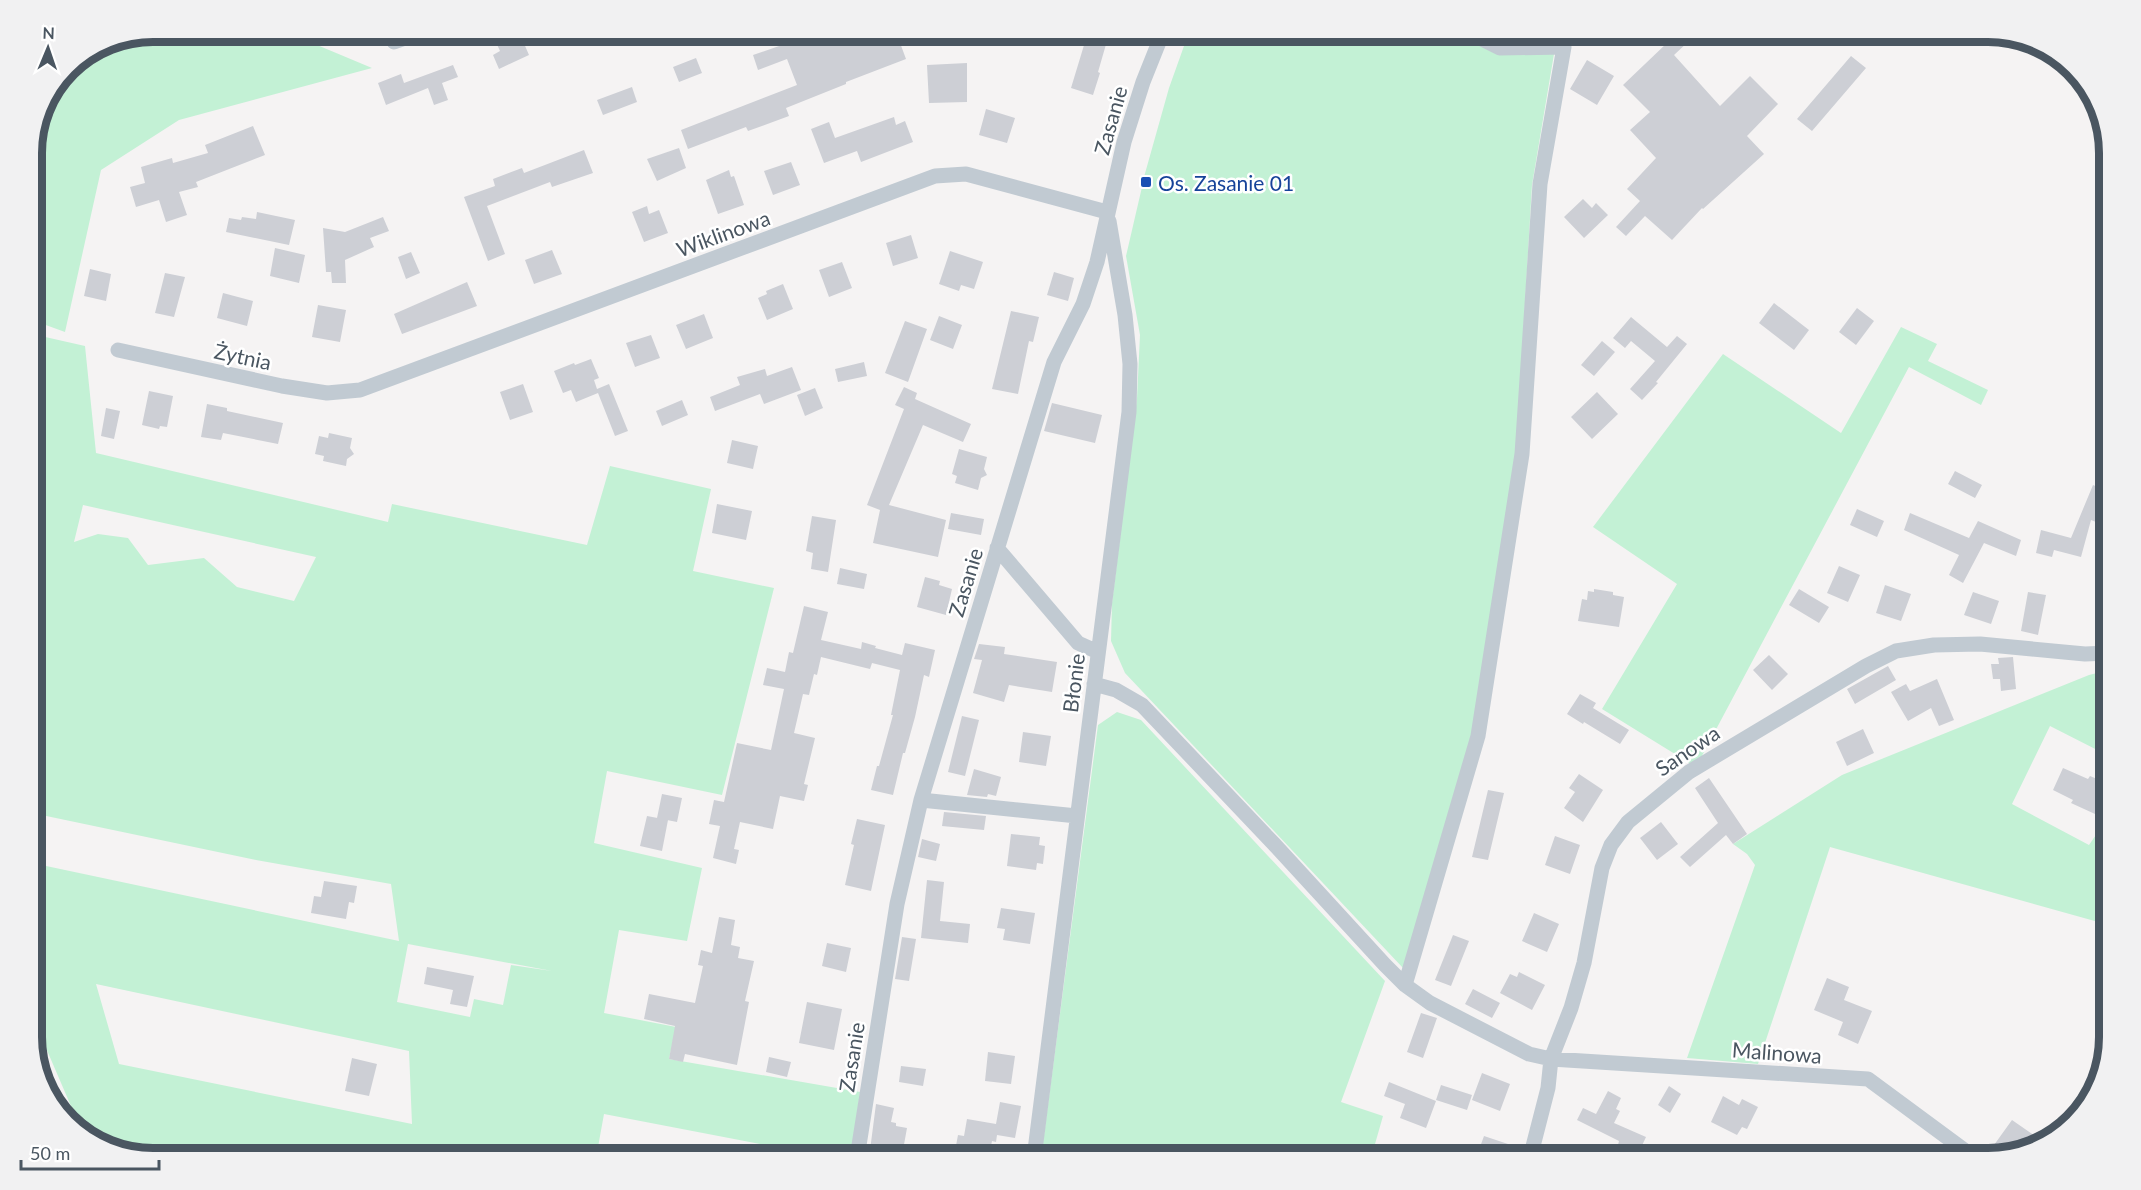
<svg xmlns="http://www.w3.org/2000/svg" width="2141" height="1190" viewBox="0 0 2141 1190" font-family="Lato,sans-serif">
<rect width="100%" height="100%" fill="#f5f3f3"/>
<path fill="#c3f1d5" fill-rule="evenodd" d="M153 32H286L372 68 179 120 101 170 65 332 32 320V145L41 106 67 67 107 41Z
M1189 32H1564L1562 36 1509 41 1554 54 1532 185 1516 456 1471 739 1403 968 1125 673 1111 641 1112 603 1137 398 1140 335 1126 256 1142 187 1148 188 1150 178 1144 177 1169 88Z
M1901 327 1937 344 1928 361 1988 390 1981 405 1909 367 1696 767 1602 709 1677 584 1593 527 1723 354 1841 433Z
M32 334 85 346 96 453 388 522 392 504 587 545 610 466 711 489 693 571 774 588 722 795 607 771 594 843 702 868 687 941 619 930 604 1013 676 1027 669 1059 860 1092 851 1158H833L604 1114 596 1158H153L92 1142 83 1134 46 1048 32 997V863L399 941 391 884 256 860 32 813ZM83 505 316 557 294 601 237 587 204 558 148 565 128 538 98 534 74 542ZM408 944 552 971 511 965 503 1005 474 999 470 1017 397 1002ZM96 984 409 1051 412 1124 119 1064Z
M2109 670V756L2050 726 2012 804 2089 845 2109 816V925L1830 847 1758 1064 1687 1058 1755 865 1747 854 1733 844 1842 775 2089 675Z
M1117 712 1141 720 1385 981 1341 1102 1383 1116 1371 1158H1041L1098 725Z"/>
<path fill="#cdcfd5" d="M508 32H519L529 55 499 69 493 55 500 51 494 38Z
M807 32H896L906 59 846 82V84L786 108 789 116 748 131 746 127 688 149 681 130 797 85 787 59 758 70 753 55 782 45 781 41Z
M1088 32 1109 34 1098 72 1100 73 1093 95 1071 88Z
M1656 32H1679L1689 41 1674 55 1720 106 1750 76 1778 104 1747 136 1764 154 1703 209 1702 208 1672 240 1645 216 1626 236 1616 227 1640 201 1627 189 1656 158 1630 130 1650 112 1623 85 1667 43Z
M1851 56 1866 68 1812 131 1797 119Z
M696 58 702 73 679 82 673 67Z
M1587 60 1614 76 1597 105 1570 89Z
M967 63V102L929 103 927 65Z
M453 65 458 77 442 83 448 100 434 105 428 88 386 105 378 83 401 74 404 83Z
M632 87 637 102 603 115 597 100Z
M986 109 1015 118 1007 143 979 135Z
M894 117 896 125 905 121 913 142 861 162 857 151 824 163 811 129 829 122 835 138Z
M253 126 265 155 196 182 198 187 179 192 187 215 166 222 159 200 136 207 130 187 145 183 141 167 172 158 173 163 208 153 205 145Z
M679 148 686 168 657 181 647 159Z
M584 150 593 173 552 187 550 182 487 206 505 254 488 261 464 197 495 186 493 179 522 168 524 173Z
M791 162 800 185 773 195 764 171Z
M729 170 731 177 734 176 744 205 718 214 706 180Z
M1583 199 1592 208 1596 203 1608 215 1584 238 1564 217Z
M647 206 649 214 659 210 668 233 644 242 632 212Z
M257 212 295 220 289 245 226 232 229 218 241 220 242 217 256 219Z
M383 217 389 231 370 238 374 247 345 260 346 283H332L331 272H326L323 228 345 232Z
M911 235 918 258 893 266 886 243Z
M275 248 305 255 299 283 270 276Z
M552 250 562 274 534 284 525 260Z
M950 251 983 262 974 289 961 285 959 291 939 284Z
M411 252 420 273 406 279 398 257Z
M842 262 852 288 829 297 819 270Z
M90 269 111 274 106 301 84 296Z
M1054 272 1074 278 1068 301 1047 295Z
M165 273 185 277 174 317 155 313Z
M467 282 477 306 402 334 394 314Z
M783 284 793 309 767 320 758 298 767 294 766 291Z
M223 293 253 301 247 326 217 318Z
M1774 303 1809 330 1794 350 1759 323Z
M318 305 346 310 340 342 312 337Z
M1857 308 1874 321 1856 345 1839 332Z
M1011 311 1039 317 1033 342 1029 341 1018 394 992 389Z
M704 314 713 338 686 349 676 325Z
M939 316 962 325 953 349 930 340Z
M1631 317 1667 347 1677 336 1687 344 1656 382 1658 383 1642 400 1630 389 1655 361 1631 341 1625 348 1613 338Z
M905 321 927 329 908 382 885 373Z
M651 335 660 358 635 367 626 343Z
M1602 341 1615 352 1594 376 1581 365Z
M591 359 599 378 594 380 597 389 609 384 628 431 615 436 598 393 576 402 571 390 563 393 554 371 574 363 575 365Z
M864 362 867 376 838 382 835 369Z
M792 367 801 390 764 404 760 394 715 411 710 397 740 385 737 377 765 369 767 376Z
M523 384 533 412 510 420 500 392Z
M904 387 917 393 915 399 971 424 963 442 923 425 889 505 946 520 938 557 873 543 880 510 867 505 904 409 895 405Z
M815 388 823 408 805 416 797 395Z
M149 391 173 396 167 427 160 426 159 429 142 425Z
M1597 392 1618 414 1592 439 1571 417Z
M682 400 688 415 662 426 656 411Z
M1052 403 1102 415 1095 443 1044 431Z
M207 404 227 408V411L283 423 278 444 223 433 221 440 201 437Z
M106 408 120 411 114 439 101 436Z
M329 433 352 438 350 448 354 454 347 459 346 466 323 461 324 456 315 454 319 436 328 438Z
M732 440 758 446 753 469 727 463Z
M959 449 987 457 984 469 987 475 981 478 978 490 955 483 957 476 952 474Z
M1955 471 1982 485 1975 498 1948 484Z
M2093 485 2109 492V504L2101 524 2091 520 2081 557 2054 550 2052 557 2036 553 2041 530 2071 538Z
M717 504 752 511 746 540 712 533Z
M1857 509 1884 521 1877 537 1850 525Z
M951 513 984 519 981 535 948 529Z
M1910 513 1969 538 1978 521 2021 540 2016 556 1984 543 1963 583 1949 575 1959 555 1904 530Z
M812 516 836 520 828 572 811 569 813 553 806 551Z
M1839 566 1860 575 1848 602 1827 593Z
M840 568 867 574 864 589 837 584Z
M925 577 940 581 939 585 952 589 946 615 917 607Z
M1885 585 1911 594 1901 621 1876 613Z
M1594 589 1613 592V595L1624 597 1619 627 1578 621 1582 599 1587 600 1588 591 1594 592Z
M1799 589 1829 607 1819 623 1789 605Z
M1973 592 1999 601 1991 624 1964 615Z
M2028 592 2046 595 2038 635 2021 631Z
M804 606 828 612 821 640 861 649 862 642 876 646 875 648 902 655 905 643 935 650 929 677 924 675 915 717 905 753H903L893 795 871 790 877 766H879L893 715H891L900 670 872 663 870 669 821 657 817 675 814 674 809 695 803 694 794 733 815 738 804 784 808 785 804 801 780 796 773 829 740 822 734 849 739 850 736 864 713 858 720 826 709 824 714 800 724 802 737 743 771 750 784 689 763 685 767 668 785 672 789 652 793 653Z
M979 644 1005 647 1004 654 1057 662 1052 692 1009 685 1004 702 973 693 982 660 974 659Z
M1769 655 1788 674 1772 690 1753 670Z
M2013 657 2016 689 2001 691 2000 679H1993L1991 664H1999L1998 658Z
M1888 666 1896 680 1855 704 1847 689Z
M1937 679 1954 720 1939 726 1931 708 1908 721 1891 692 1906 684 1910 691Z
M1580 694 1596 703 1593 708 1629 730 1620 744 1584 722 1583 724 1567 714Z
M962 716 979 720 965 776 948 772Z
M1863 729 1874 753 1847 766 1836 742Z
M1023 732 1051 736 1046 766 1019 762Z
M2063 768 2088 779 2090 776 2109 784 2095 814 2071 803 2073 800 2053 790Z
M974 769 1001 777 996 796 988 794 987 797 967 795Z
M1579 774 1603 790 1583 822 1564 808 1575 792 1569 788Z
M1709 778 1747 834 1733 844 1726 835 1690 867 1680 857 1718 823 1695 788Z
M1488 790 1504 793 1488 860 1472 857Z
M662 794 682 798 677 822 657 818Z
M944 812 986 816 984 830 942 826Z
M647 816 668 820 662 851 640 846Z
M857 819 885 825 871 891 845 885 854 845 851 844Z
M1661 822 1678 844 1657 860 1640 838Z
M1011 834 1040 837 1039 845 1045 846 1043 864 1037 863 1036 870 1007 866Z
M1555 836 1580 845 1570 874 1545 865Z
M922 839 940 844 936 861 918 857Z
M927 880 944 882 940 921 970 924 968 943 921 938Z
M324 881 357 886 354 903 349 902 346 919 311 913 314 896 321 897Z
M1001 908 1035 913 1030 944 1003 940 1005 929 997 928Z
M1534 913 1559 924 1547 952 1522 941Z
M719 917 735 920 731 945 740 947 738 958 754 961 745 1001 749 1002 737 1065 685 1054 683 1062 669 1059 675 1026 644 1019 649 994 695 1003 703 966 698 965 701 950 712 953Z
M1453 935 1469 941 1451 986 1435 980Z
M902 937 916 939 909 981 895 979Z
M827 943 851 948 846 972 822 966Z
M427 967 474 976 467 1007 450 1004 453 990 424 984Z
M1519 972 1545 985 1532 1010 1500 993 1510 974 1517 977Z
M1827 978 1849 987 1844 1000 1872 1011 1858 1044 1838 1035 1843 1022 1814 1010Z
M1473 989 1500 1003 1492 1018 1465 1004Z
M807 1002 842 1009 834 1050 799 1043Z
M1421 1013 1437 1018 1423 1058 1407 1052Z
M988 1052 1015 1056 1011 1084 985 1081Z
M769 1057 791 1062 787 1077 766 1072Z
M352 1058 377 1064 369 1096 345 1091Z
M901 1066 926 1069 923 1086 899 1082Z
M1482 1073 1510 1084 1500 1111 1472 1100Z
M1389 1082 1436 1101 1426 1128 1400 1118 1405 1104 1384 1096Z
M1441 1085 1472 1095 1467 1110 1436 1100Z
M1669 1086 1681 1094 1670 1113 1658 1105Z
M1608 1091 1621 1098 1616 1109 1620 1111 1614 1123 1646 1137 1638 1154 1618 1145 1619 1141 1577 1120 1583 1108 1596 1114Z
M1723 1096 1739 1105 1742 1099 1758 1107 1747 1129 1742 1127 1737 1135 1711 1122Z
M1000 1102 1021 1106 1015 1138 997 1135 996 1142 992 1141 989 1156 955 1151 958 1135 964 1136 967 1119 996 1124Z
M876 1104 894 1108 891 1122 896 1123V1126L907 1128 903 1150 887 1147 885 1158H869Z
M2012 1120 2045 1143 2006 1154 1994 1145Z
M1484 1136 1508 1144 1503 1158H1476Z"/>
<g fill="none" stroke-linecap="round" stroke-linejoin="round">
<path stroke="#c1cad2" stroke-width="15" d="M394 42 422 32
M118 350 282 386 327 393 360 390 935 176 966 174 1107 212
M997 548 1078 643 1098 652
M1094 684 1116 690 1142 705 1274 844 1385 965 1405 985 1430 1003 1529 1054 1551 1059 1868 1079 1975 1158
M921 800 1077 816
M1405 985 1478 736 1522 454 1540 184 1564 47 1500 48 1468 32
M857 1158 897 904 921 800 1054 362 1083 304 1097 262 1124 142 1143 82 1163 32
M1034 1158 1129 412 1130 364 1125 315 1109 221
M1530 1158 1548 1088 1551 1059 1571 1008 1584 963 1602 868 1611 845 1628 822 1689 772 1866 666 1896 651 1934 645 1980 644 2085 654 2109 653"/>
</g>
<rect fill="#1a4fb4" stroke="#fff" stroke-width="2" x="1140" y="176" width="12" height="12" rx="3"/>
<g text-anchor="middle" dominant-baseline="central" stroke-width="5" stroke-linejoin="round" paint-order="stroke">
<g font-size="21" fill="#4a5661" stroke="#fff">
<text transform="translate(1110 120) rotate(-74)">Zasanie</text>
<text transform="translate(723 233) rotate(-20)">Wiklinowa</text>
<text transform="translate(243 356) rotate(12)">Żytnia</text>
<text transform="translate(965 582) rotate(-73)">Zasanie</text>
<text transform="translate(1073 683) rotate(-83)">Błonie</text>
<text transform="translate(1687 750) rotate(-34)">Sanowa</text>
<text transform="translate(1777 1052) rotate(4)">Malinowa</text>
<text transform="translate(851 1057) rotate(-81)">Zasanie</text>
</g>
<g font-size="21" fill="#164399" stroke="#fff" text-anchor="start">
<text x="1158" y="182">Os. Zasanie 01</text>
</g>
</g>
<path d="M0 0H2141V1190H0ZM153 42H1988A111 111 0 0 1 2099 153V1037A111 111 0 0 1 1988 1148H153A111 111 0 0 1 42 1037V153A111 111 0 0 1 153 42Z" fill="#f1f1f2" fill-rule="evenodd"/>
<path fill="none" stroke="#4a5661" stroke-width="8" d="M153 42H1988A111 111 0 0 1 2099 153V1037A111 111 0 0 1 1988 1148H153A111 111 0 0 1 42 1037V153A111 111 0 0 1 153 42Z"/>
<g transform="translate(48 48) rotate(2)" stroke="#ffffff" stroke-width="4.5" paint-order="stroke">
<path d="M0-4.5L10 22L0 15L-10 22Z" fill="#4a5661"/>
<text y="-9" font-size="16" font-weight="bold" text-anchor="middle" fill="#4a5661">N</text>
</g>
<path d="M21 1160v9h138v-9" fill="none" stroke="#4a5661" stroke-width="3"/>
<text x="30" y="1160" font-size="18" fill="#4a5661" stroke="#ffffff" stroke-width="4.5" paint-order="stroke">50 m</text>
</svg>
